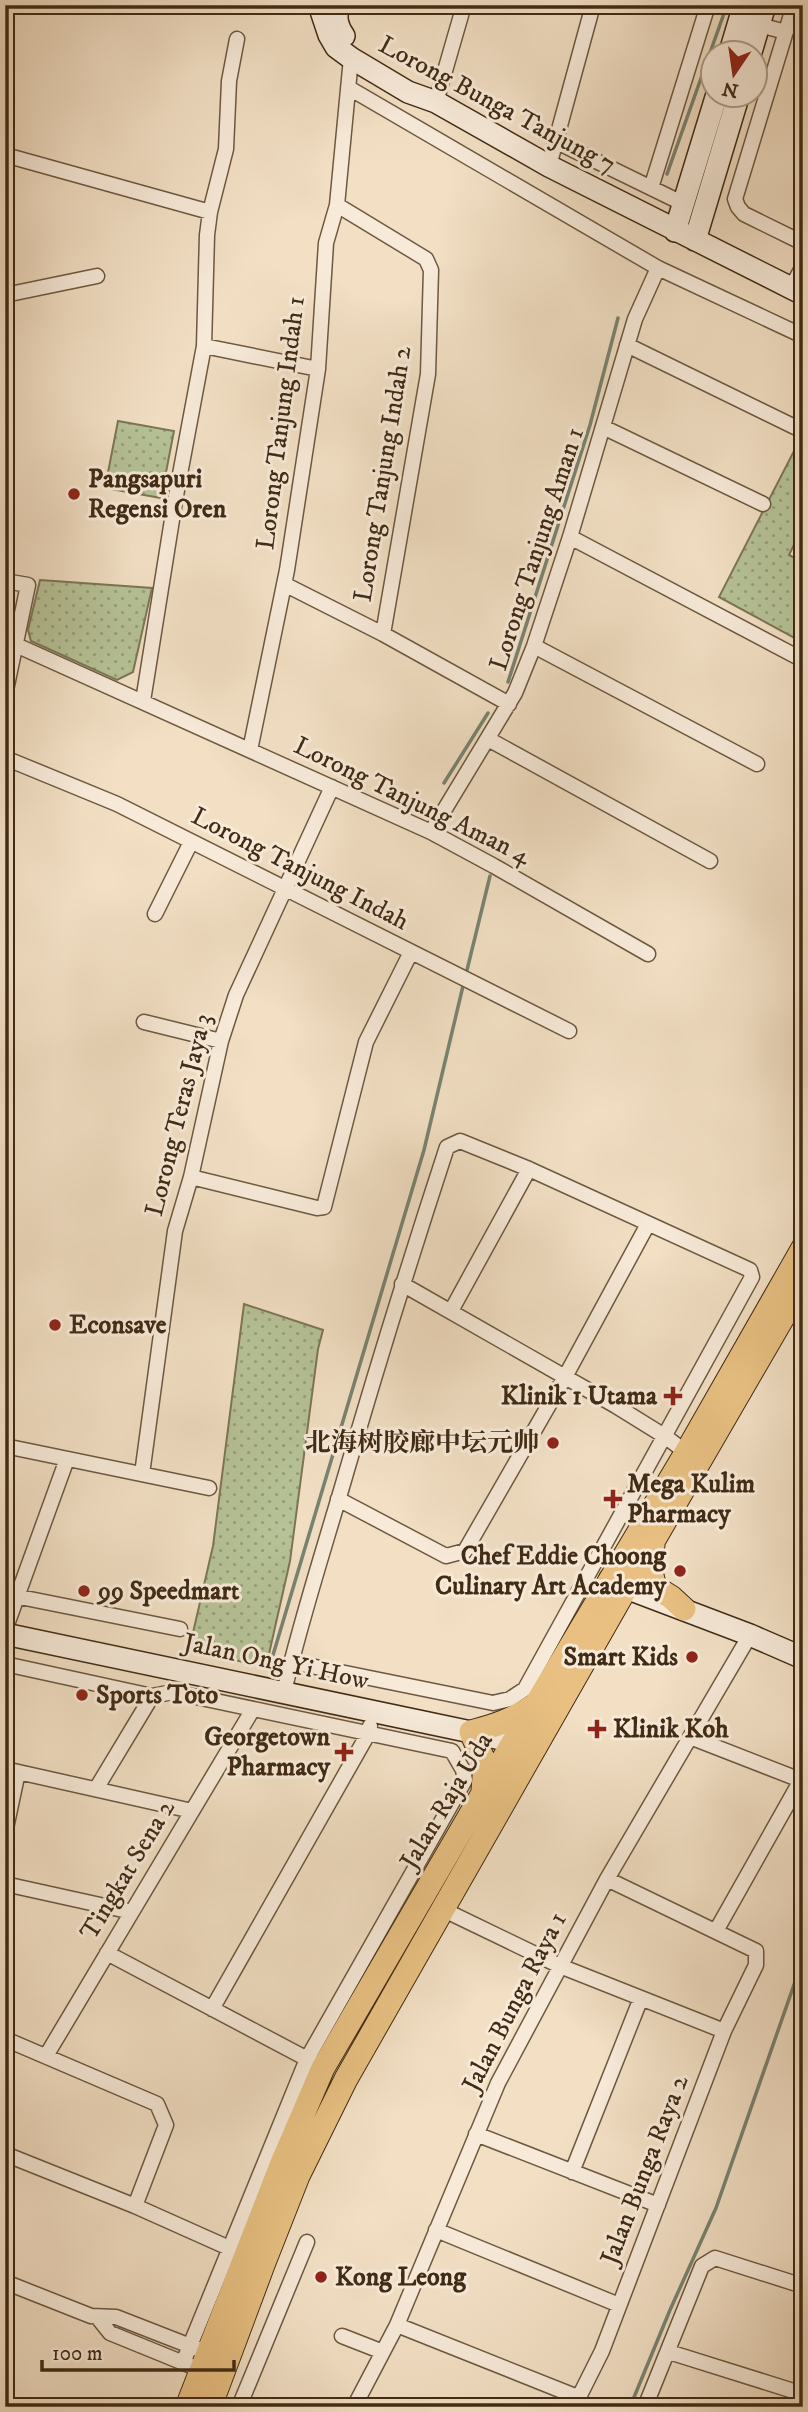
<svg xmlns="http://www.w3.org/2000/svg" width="808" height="2412" viewBox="0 0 808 2412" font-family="'IM FELL DW Pica','Noto Serif SC',serif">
<defs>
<pattern id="grass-dots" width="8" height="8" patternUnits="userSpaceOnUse" patternTransform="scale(1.75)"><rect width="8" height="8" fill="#b6c297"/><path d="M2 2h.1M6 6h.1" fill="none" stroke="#969e7a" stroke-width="1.8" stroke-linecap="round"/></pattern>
</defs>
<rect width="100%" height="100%" fill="#f2dfc4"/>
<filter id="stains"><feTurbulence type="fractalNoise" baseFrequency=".00286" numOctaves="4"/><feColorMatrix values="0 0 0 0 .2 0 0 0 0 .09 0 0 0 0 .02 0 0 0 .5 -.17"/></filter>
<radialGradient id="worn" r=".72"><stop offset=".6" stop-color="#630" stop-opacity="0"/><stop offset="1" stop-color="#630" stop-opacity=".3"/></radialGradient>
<path fill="url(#grass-dots)" stroke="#7c7656" stroke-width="2" d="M118 421 174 431 161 498 105 488Z
M795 449 803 453V526L789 555 803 562V636L800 641 719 597Z
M40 580 152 588 133 672 117 680 31 641 28 630Z
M244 1304 323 1330 318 1349 290 1561 266 1667 189 1650 213 1546Z"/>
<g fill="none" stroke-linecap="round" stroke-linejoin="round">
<path stroke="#788371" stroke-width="3.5" d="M667 174 727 5
M508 682 590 425 618 318
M444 783 488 713
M467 970 490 876
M273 1655 424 1150 463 986
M630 2407 670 2310 716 2208 803 1959"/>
<g stroke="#6d5841" stroke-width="17">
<path id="street" d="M794 5 735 199 738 207 744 214 803 243
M759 25 786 32
M349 88 658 268 803 336
M436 102 464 5
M555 141 684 204
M5 155 210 212
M549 166 593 5
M651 188 708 5
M337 205 426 259 431 270 428 374 383 634
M791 288 803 266
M5 295 97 276
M627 345 803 431
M204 346 318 369
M603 427 763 504
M570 537 803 660
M5 581 28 585 5 695
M284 584 383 634 509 704
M16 645 431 832 494 866 648 954
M534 646 757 764
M143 701 175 501 204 346 207 235 210 212 226 149 229 81 237 39
M488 739 710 861
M250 750 287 570 318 369 326 243 337 205 351 58
M5 758 117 804 569 1031
M431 832 515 693 534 646 570 537 635 319 658 268
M155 914 191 842
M144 1022 221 1041
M191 1177 317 1208 324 1207 366 1042 411 952
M402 1284 616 1406 666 1437 692 1457
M451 1311 529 1169
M5 1446 209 1488
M142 1474 175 1231 191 1177 221 1041 236 995 332 787
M338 1499 446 1556 465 1551 565 1377 648 1224
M5 1594 180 1629
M5 1630 67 1459
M5 1664 152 1696 173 1692 452 1751 463 1770 465 1780 307 2059 183 2363
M284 1692C300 1623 322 1555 342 1487 375 1373 410 1260 447 1147L460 1141 529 1169 750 1270 752 1277 525 1689 510 1699 493 1703 291 1662
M690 1737 803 1781
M5 1769 192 1811
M96 1789 152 1696
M5 1833 18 1772
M5 1884 132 1912
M442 1909 560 1966 724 2031
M716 1931 801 1780
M107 1953 313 2062
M212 2009 368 1734 370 1726
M5 2039 157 2104 166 2125 135 2206
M46 2056 253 1709
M476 2134 658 2205
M5 2154 135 2206 238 2252
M572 2172 641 1998
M436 2230 619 2305
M5 2282 91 2316 116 2317 198 2349
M98 2318 110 2333 191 2366
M397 2325 580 2398
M342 2336 383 2352
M669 2352 803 2394
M239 2407 307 2242
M354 2407 397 2325 498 2083 607 1879 750 1635
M574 2407 602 2351 724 2031 756 1965V1951L607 1879
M645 2407 702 2266 715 2258 803 2286"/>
</g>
<g stroke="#412b15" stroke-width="24">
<path id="secondary" d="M319 5 329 35 336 47 351 58 408 92 436 102 549 166 803 294
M339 5C335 17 337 26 344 36
M730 52 744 5
M751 52 765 5
M675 231 717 94
M695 240 739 94
M610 1579 626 1588 750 1635 803 1658
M5 1634 471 1732 513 1742 528 1749"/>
</g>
<g stroke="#412b15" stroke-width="25">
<path id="primary" d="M653 1545C650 1561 650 1572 655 1587L671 1597 684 1609
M483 1791 485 1763 471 1732C494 1726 513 1720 533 1706
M187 2407 282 2163 323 2068 483 1793 686 1453 803 1248
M210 2407 263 2265 298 2176 346 2079 626 1588 803 1283"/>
</g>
<use href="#street" stroke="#f7ead9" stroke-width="14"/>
<use href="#secondary" stroke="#f7ead9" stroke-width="21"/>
<use href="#primary" stroke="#e9c082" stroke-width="23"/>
</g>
<g fill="#8f2418" stroke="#f7ead9" stroke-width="2.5">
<circle cx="74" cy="494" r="7"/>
<circle cx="55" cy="1325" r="7"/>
<path d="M669.5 1385.5h7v7h7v7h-7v7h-7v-7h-7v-7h7z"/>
<circle cx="553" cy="1443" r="7"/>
<path d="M609.5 1488.5h7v7h7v7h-7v7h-7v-7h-7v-7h7z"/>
<circle cx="680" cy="1571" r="7"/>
<circle cx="84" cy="1591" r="7"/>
<circle cx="692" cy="1657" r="7"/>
<circle cx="82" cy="1695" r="7"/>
<path d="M593.5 1718.5h7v7h7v7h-7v7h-7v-7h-7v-7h7z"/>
<path d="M340.5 1741.5h7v7h7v7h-7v7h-7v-7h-7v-7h7z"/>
<circle cx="321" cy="2277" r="7"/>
</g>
<g text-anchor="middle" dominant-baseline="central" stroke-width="6" stroke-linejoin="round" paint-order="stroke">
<g font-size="26" fill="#412b15" stroke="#f7ead9">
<text transform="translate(497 105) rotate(28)">Lorong Bunga Tanjung 7</text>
<text transform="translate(281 423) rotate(-83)">Lorong Tanjung Indah 1</text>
<text transform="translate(383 474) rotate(-81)">Lorong Tanjung Indah 2</text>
<text transform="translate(537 549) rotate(-72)">Lorong Tanjung Aman 1</text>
<text transform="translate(412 801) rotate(26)">Lorong Tanjung Aman 4</text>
<text transform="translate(300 869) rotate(27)">Lorong Tanjung Indah</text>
<text transform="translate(179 1115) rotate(-76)">Lorong Teras Jaya 3</text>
<text transform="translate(276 1662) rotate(12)">Jalan Ong Yi How</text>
<text transform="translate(447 1801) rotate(-59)">Jalan Raja Uda</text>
<text transform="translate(128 1870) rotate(-59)">Tingkat Sena 2</text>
<text transform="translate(515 2002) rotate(-63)">Jalan Bunga Raya 1</text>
<text transform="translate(645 2170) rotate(-69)">Jalan Bunga Raya 2</text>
</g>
<g font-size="26" font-weight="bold" fill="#412b15" stroke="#f7ead9" text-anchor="start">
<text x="88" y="479">Pangsapuri<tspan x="88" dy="30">Regensi Oren</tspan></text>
<text x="69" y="1325">Econsave</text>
<text x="657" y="1396" text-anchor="end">Klinik 1 Utama</text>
<text x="539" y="1443" text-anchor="end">北海树胶廊中坛元帅</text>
<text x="627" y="1484">Mega Kulim<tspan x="627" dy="30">Pharmacy</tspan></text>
<text x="666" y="1556" text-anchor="end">Chef Eddie Choong<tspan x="666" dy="30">Culinary Art Academy</tspan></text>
<text x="98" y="1591">99 Speedmart</text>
<text x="678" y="1657" text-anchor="end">Smart Kids</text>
<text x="96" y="1695">Sports Toto</text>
<text x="613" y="1729">Klinik Koh</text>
<text x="330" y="1737" text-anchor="end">Georgetown<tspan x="330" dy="30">Pharmacy</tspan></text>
<text x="335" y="2277">Kong Leong</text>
</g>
</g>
<rect width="808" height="2412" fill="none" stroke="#f2dfc4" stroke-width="28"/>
<rect x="7" y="7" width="794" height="2398" fill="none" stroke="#412b15" stroke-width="3.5"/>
<rect x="14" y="14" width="780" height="2384" fill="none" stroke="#412b15" stroke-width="2"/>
<g transform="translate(734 74) rotate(193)"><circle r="33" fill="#f7ead9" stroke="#ae9e8b" stroke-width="2"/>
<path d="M0-5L12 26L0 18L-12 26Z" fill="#8f2418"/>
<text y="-10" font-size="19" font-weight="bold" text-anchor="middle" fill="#412b15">N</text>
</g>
<path d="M42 2360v10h192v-10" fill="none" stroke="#412b15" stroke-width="3.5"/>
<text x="52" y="2360" font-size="21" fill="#412b15" stroke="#f7ead9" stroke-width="5" paint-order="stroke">100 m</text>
<rect width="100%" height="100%" filter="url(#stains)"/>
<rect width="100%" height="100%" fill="url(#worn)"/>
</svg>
